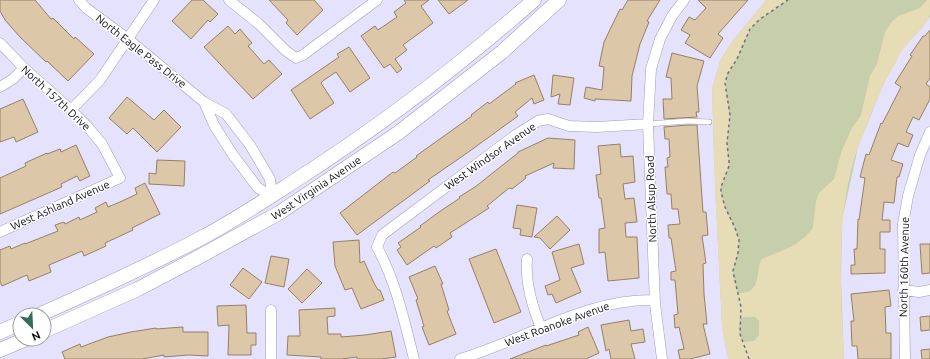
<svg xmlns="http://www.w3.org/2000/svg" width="930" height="359" viewBox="0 0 930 359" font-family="Ubuntu,sans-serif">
<rect width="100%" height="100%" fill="#e5e2fe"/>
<path fill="#c7ceab" d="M766 0H930V17L902 50 883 85 858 147 842 220 841 279 844 359H729L727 355 722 325 715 185 712 89 720 61 731 43Z"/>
<path fill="#e6ddb7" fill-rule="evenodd" d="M766 0H788L760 19 750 29 737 59 726 77V90L730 121 727 143 729 162V166L721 187V192L725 207 735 228 739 240 738 253 733 271 735 283 738 293C764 293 754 271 762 259L784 250 796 244 805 237 813 228 816 201 819 193 834 179 842 150 852 128 861 115 870 76 877 64 885 32 891 23 898 16 920 8 927 0H930C930 5 930 14 929 18 923 30 910 39 902 51 884 80 871 113 859 145 834 211 841 290 844 359H729L727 355 722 325 715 185 712 89 720 61 731 43ZM744 317H755L759 321V335L754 341 743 342C739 334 739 328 740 319Z"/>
<path fill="#ddc7a9" stroke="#958064" d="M0 0H35L51 19 53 18 74 39 75 37 94 54 68 81 47 61 46 62 20 37 5 20 0 11Z
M192 0H203L218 14 210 22 208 20 191 39 172 21Z
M269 0H314L323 10 297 35 286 23 288 20Z
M404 0H429L421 6 433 23 403 45 407 50 395 59 402 69 397 73 390 64 384 68 361 36 375 26 378 30 397 17 394 12 406 3Z
M438 0H468L449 14Z
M628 0H660L647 21 649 22 640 44 632 76 631 101 595 99V101L584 98 586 87 602 90 604 67 599 66 604 42 620 9 622 10Z
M698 0H748L718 34 723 38 710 58 685 43 690 35 681 30 689 17 695 20 706 8Z
M228 26 235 34 240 29 252 43 248 46 264 64 269 60 282 74 253 99 204 47Z
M930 30V78L926 84 930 87V99L919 120 913 117 906 132 913 135 908 147 898 143 891 160 903 164 899 177H897L894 203 884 202 882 220H890V232H880V249H885V273L851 274V265H855L854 249H857L858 219 859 220 865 178 860 177 866 154 869 155 881 123 882 124 901 87 895 83 912 56 910 55 923 36H925Z
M349 47 370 78 350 92 336 72 324 80 321 83 334 103 310 119 291 90 339 57 337 54Z
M672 53 704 61 697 86 699 112H696L697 117 664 119 663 99H672L671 78 666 77Z
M534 75 544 100 534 104 532 98 515 112 518 116 467 153 428 180 430 181 357 235 340 213 393 172 395 173 417 157 416 156 472 116 471 115 488 102 489 104 516 84 515 83Z
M553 75 574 78 570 105 558 104 560 94 551 97Z
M127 97 154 120 164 110 181 127 157 152 133 128 127 134 109 118Z
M23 99 38 132 16 142 14 137 0 142V109Z
M688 125H697L703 212H706L708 235 702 236 706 263 703 264 704 294 707 324H703L710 354 690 359H680L678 350 684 349 679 327 675 328 674 315 678 314 675 280H671V272L676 271 671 238H669L668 225 680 224 678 209H672L671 194H667L665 167H668L667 158 670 157 669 139H665L664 127Z
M548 138 575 140 574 169 553 168 554 163 525 176 526 178 512 189 509 188 487 206 489 208 450 233 452 237 436 248 434 246 407 265 397 250 401 247 398 243 421 227 420 226 439 212 460 198 459 197 475 187 518 153V152Z
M620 144 621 157 633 156 635 182 623 184 625 199 634 198 637 222 625 223 626 237H637L639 278 608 281 605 252 599 253V229L605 228 601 198H599L596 175 601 174 598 146Z
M76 145 90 176 80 181 77 176 61 184 62 187 0 214V178L26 166 25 163 47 153V154L60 149 61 152Z
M157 160 185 161 184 186 149 184V173L156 174Z
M145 183 160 214 132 228 133 230 105 243 106 246 84 256 82 251 49 265 51 272 29 281 27 275 2 286 0 282V250L10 246 11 249 25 243V244L58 231 55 225 64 222 65 224 79 217 80 220 97 212 95 208 106 202 108 207 120 202 137 194 135 188Z
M517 205 537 208 532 237 520 235 521 229 513 228Z
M557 216 570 230 550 249 540 238 534 237Z
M359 240 360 263 364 261 374 283 378 290H380L384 300 361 309 352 288 345 290 335 266 333 242Z
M579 244 584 264 571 268 581 292 556 303 552 294 548 295 545 286 560 280 552 252Z
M920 244H930V273L922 274Z
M496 249 521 312 494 323 469 259Z
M271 256 289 259 284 287 265 283Z
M435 266 443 284H441L449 310 447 311 456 334 429 345 422 327 424 326 416 300 418 299 409 277Z
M243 268 262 282 249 299 230 285Z
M307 269 322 283 302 303 288 289Z
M889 290 891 306 885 307 886 333H891V359H858L857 346H852L851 321H854L851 294Z
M246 305 247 333H256V345H251V355H228L229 325 218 326 217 306Z
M335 308V316L327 317 328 334H341V337L365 335 391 331 396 357 381 359H357V357L341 359H321V357L287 355 288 336H300L299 310Z
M930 316V330L921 331 920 317Z
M629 320 631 331 643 329 645 342 631 344 635 359H611L609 349 606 351 601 325Z
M183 327V332H208V356L188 355 164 357V355L142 359H65L62 352 80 344 81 347 108 337 131 332 156 328V329Z
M588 327 599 353 586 359H510L546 345V346L579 335 578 332Z
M930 349V359H922L921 350Z"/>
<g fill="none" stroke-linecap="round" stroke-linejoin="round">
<g stroke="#9e9bbb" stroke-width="6">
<path id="lane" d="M648 124 688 121 709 122"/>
</g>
<g stroke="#9e9bbb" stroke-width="11">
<path id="street" d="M79 0 86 8 128 39 204 102 226 114 250 145 270 179 272 196
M229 0 259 24 286 51 296 58 303 55 377 0
M0 43 24 68 71 110 87 126 102 144 120 178 0 232
M0 87 13 79 24 68
M204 102 214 125 233 155 258 188 272 196
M71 110 100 80 154 0
M527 259C525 283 532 306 541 328
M903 290 919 292 930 290
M271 359V310
M414 359C404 320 396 282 377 247L382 235 514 136 538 121 548 119 569 126 597 127 648 124
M460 359C525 340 586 298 655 300
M662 359 655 304 648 124 651 69 660 39 672 16 684 0
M905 359 903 224 908 196 920 155 930 132"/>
</g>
<g stroke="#9e9bbb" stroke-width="15">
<g id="secondary">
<path d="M39 315C94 290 149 266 203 237 235 220 265 200 296 180 380 126 459 66 534 0"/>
<path id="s1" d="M44 331 138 289 195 259 279 213 398 133 502 52 559 0"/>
<path d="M0 332 20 323"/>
<path d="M0 350 26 339"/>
</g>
</g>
<path stroke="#706d81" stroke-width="1.5" stroke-dasharray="3 3" stroke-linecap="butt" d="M749 359 740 334 741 307 734 276 733 271 738 253 739 240 735 228 725 207 721 192V187L729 166V162L727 143 730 115 725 83 728 73 737 59 750 29 760 19 788 0"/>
<use href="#lane" stroke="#fff" stroke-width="5"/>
<use href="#street" stroke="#fff" stroke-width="10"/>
<use href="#secondary" stroke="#fff" stroke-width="14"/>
</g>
<g text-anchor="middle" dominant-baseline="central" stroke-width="3" stroke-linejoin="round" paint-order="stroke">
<g font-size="11" fill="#0c0a16" stroke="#fff">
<text transform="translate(141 51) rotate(38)">North Eagle Pass Drive</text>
<text transform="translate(56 98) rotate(43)">North 157th Drive</text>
<text transform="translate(490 156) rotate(-35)">West Windsor Avenue</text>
<text stroke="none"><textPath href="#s1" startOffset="308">West Virginia Avenue</textPath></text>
<text transform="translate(651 199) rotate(-92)">North Alsup Road</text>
<text transform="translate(60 205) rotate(-24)">West Ashland Avenue</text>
<text transform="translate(904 267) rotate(-89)">North 160th Avenue</text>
<text transform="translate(557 324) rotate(-20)">West Roanoke Avenue</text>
</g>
</g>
<g transform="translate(32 327) rotate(156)"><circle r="19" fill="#ffffff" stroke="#9e9da2"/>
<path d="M0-3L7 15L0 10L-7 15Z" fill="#366e55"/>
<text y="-6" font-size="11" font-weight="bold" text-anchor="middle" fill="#0c0a16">N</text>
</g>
</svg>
